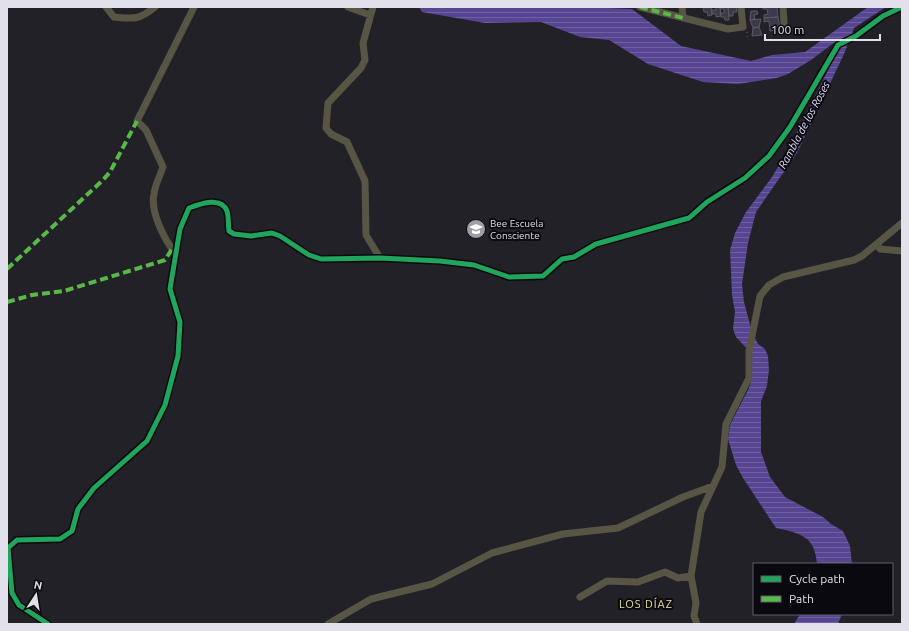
<svg xmlns="http://www.w3.org/2000/svg" width="909" height="631" viewBox="0 0 909 631" font-family="Ubuntu,sans-serif">
<defs>
<pattern id="water-rules" width="6" height="5" patternUnits="userSpaceOnUse"><rect width="6" height="5" fill="#574591"/><path d="M0 2.5h6" fill="none" stroke="#6f60a1"/></pattern>
</defs>
<rect width="100%" height="100%" fill="#222128"/>
<path fill="url(#water-rules)" d="M419 7H581L632 9 681 46 751 61 772 55 805 52 868 7H886L854 28 844 54 797 153 756 212 748 243 742 284 744 302 752 332 758 344 765 349 768 356 769 370 767 386 761 401V452L770 477 785 497 823 517 831 524 843 531 850 546 852 564H817C815 536 800 533 776 528L743 478 736 465 728 439 730 425 749 388 752 378 749 351 736 337 733 329 735 312 732 295 730 250 735 233 746 212 772 177 786 154 840 46 841 40 839 39 811 60 788 74 777 78 738 84 703 82 648 64 609 40 580 37 541 22 485 23 422 12Z
M800 614H842L838 624H794Z"/>
<path fill="#3d394b" stroke="#5b5a60" d="M711 7 712 15 708 16 707 12H704L703 8Z
M716 7H720L721 16 716 17V14H712V10H716Z
M720 7H728L729 20H725L724 17H721L720 13H724V9H720Z
M728 7H736L737 12H733V16H729Z
M763 7H777L778 17 764 18V15L768 14 767 9H763Z
M751 11H757L758 14 754 15 755 19 750 20Z
M778 17 780 29 770 31 769 21 764 22V18Z
M761 19 759 27 753 28 750 20Z
M759 27 762 35 752 36 753 28Z"/>
<g fill="none" stroke-linecap="round" stroke-linejoin="round">
<path stroke="#55534a" stroke-width="1.5" stroke-dasharray="1 3" stroke-linecap="butt" d="M747 32 748 40"/>
<path stroke="#595544" stroke-width="7" d="M106 7 114 17C134 19 139 20 155 7
M348 7 370 15
M373 7 363 43 365 60 361 68 328 103 326 128 331 134 347 142 365 181 366 235 380 258
M640 7 728 29 743 27 741 7
M682 7 683 18
M783 7 784 23
M877 244 880 249 902 251
M176 254C165 241 150 212 154 194 155 185 160 176 163 167L146 130 137 121 194 7
M580 597 607 581 638 582 665 572 678 578 691 576
M48 624 19 605 12 593 8 548 17 540 60 539 72 531 78 509 94 488 147 441 165 405 178 356 180 322 170 289 180 229 189 208C200 204 221 196 227 211 229 217 228 225 229 231L234 234 251 236 272 233 280 236 309 255 321 259 380 258 440 261 474 265 509 277 543 276 562 259 574 257 596 244 689 218 707 202 745 178 769 156 790 127 838 45 856 36 883 16 902 7
M328 624 371 599 432 584 492 553 563 534 618 528 683 497 713 486
M697 624 694 616 696 603 691 576 701 512 722 467 726 424 749 378V351L760 296 769 285 783 277 854 260 862 256 902 223"/>
<path stroke="#58b947" stroke-width="4" stroke-dasharray="8 4" stroke-linecap="butt" d="M640 7 683 18
M7 269 103 180 110 172 137 121
M7 302 32 295 64 291 165 260 172 249"/>
<g stroke="#0a090f" stroke-width="8">
<path id="cycleway" d="M48 624 19 605 12 593 8 548 17 540 60 539 72 531 78 509 94 488 147 441 165 405 178 356 180 322 170 289 180 229 189 208C200 204 221 196 227 211 229 217 228 225 229 231L234 234 251 236 272 233 280 236 309 255 321 259 380 258 440 261 474 265 509 277 543 276 562 259 574 257 596 244 689 218 707 202 745 178 769 156 790 127 838 45 856 36 883 16 902 7"/>
</g>
<use href="#cycleway" stroke="#20a55d" stroke-width="5"/>
</g>
<defs>
<g id="school-disc" transform="scale(1)"><circle r="9.5" fill="#9f9ea6" stroke="#0a090f"/><path d="M0-5L7-2L0 1L-7-2ZM-4 1L0 2.5L4 1V4Q0 6-4 4Z" fill="#fff"/></g>
</defs>
<g fill-rule="evenodd">
<use href="#school-disc" x="476" y="229"/>
</g>
<g text-anchor="middle" dominant-baseline="central" stroke-width="4" stroke-linejoin="round" paint-order="stroke">
<g font-size="10" fill="#e2e1ea" stroke="#0a090f" text-anchor="start">
<text x="490" y="223">Bee Escuela<tspan x="490" dy="12">Consciente</tspan></text>
</g>
<g font-size="11" font-style="italic" fill="#e0ddf4" stroke="#0a090f">
<text transform="translate(804 125) rotate(-62)">Rambla de los Roses</text>
</g>
<g font-size="11" letter-spacing="1" fill="#f5e193" stroke="#0a090f">
<text x="646" y="604">LOS DÍAZ</text>
</g>
</g>
<rect width="909" height="631" fill="none" stroke="#e2e1ea" stroke-width="16"/>
<rect x="753" y="563" width="140" height="52" fill="#0a090f" stroke="#605f67"/>
<rect x="761" y="576" width="20" height="6" fill="#20a55d" stroke="#605f67"/>
<text x="789" y="583" font-size="12" fill="#e2e1ea">Cycle path</text>
<rect x="761" y="596" width="20" height="6" fill="#58b947" stroke="#605f67"/>
<text x="789" y="603" font-size="12" fill="#e2e1ea">Path</text>
<g transform="translate(36 595) rotate(12)" stroke="#0a090f" stroke-width="3" paint-order="stroke">
<path d="M0-3L7 15L0 10L-7 15Z" fill="#e2e1ea"/>
<text y="-6" font-size="11" font-weight="bold" text-anchor="middle" fill="#e2e1ea">N</text>
</g>
<path d="M765 34v6h115v-6" fill="none" stroke="#e2e1ea" stroke-width="2"/>
<text x="771" y="34" font-size="12" fill="#e2e1ea" stroke="#0a090f" stroke-width="3" paint-order="stroke">100 m</text>
</svg>
